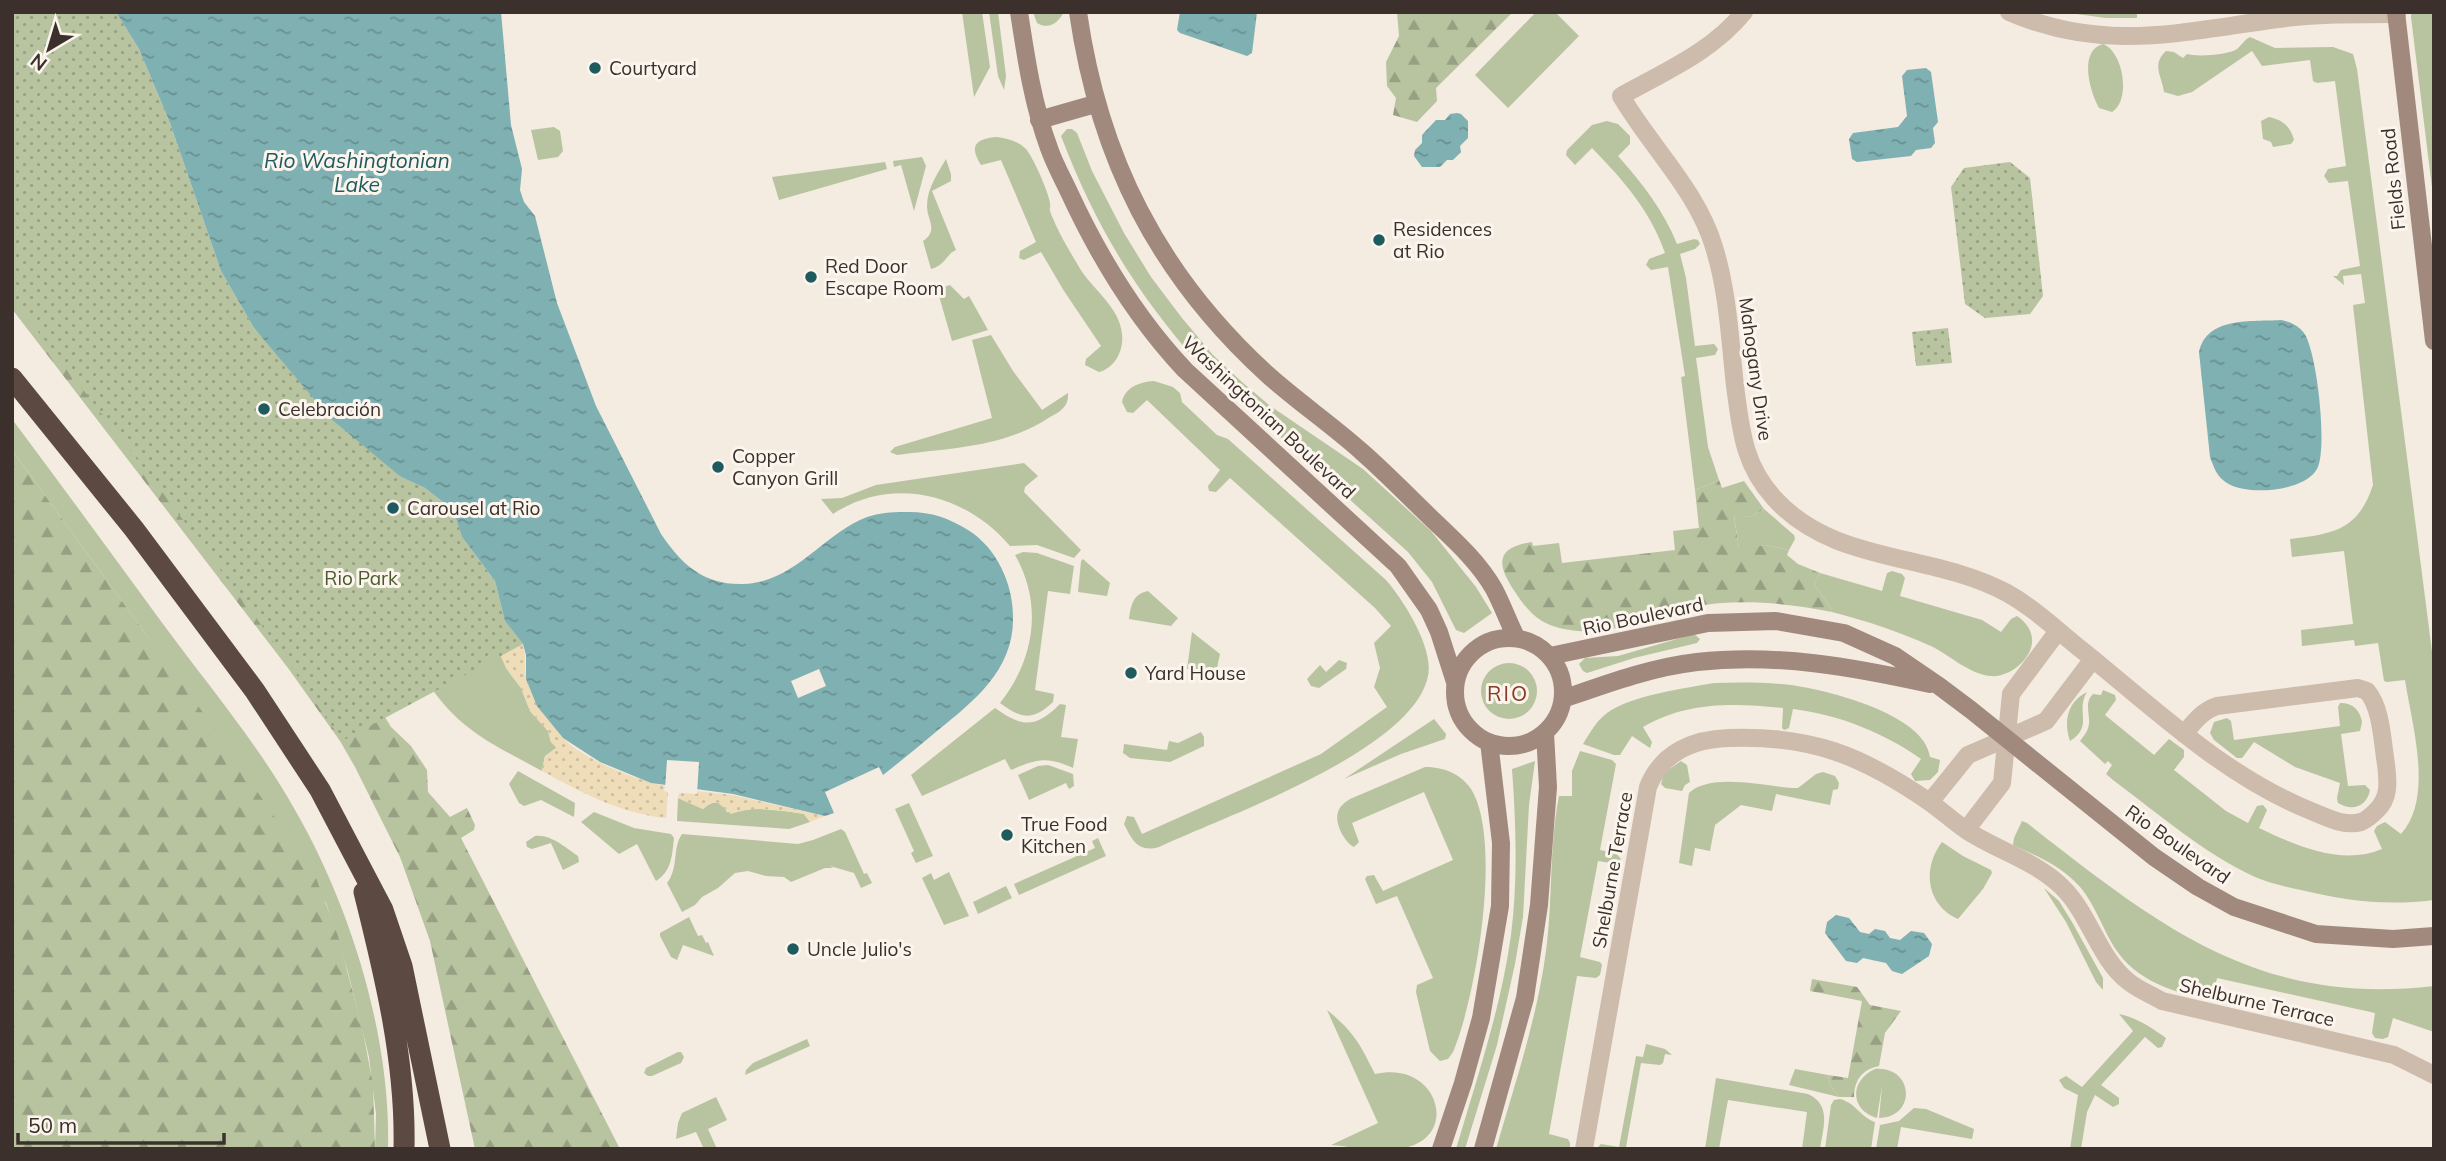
<svg xmlns="http://www.w3.org/2000/svg" width="2446" height="1161" viewBox="0 0 2446 1161" font-family="Mulish,sans-serif">
<defs>
<pattern id="forest-firs" width="22" height="20" patternUnits="userSpaceOnUse" patternTransform="scale(1.75)"><rect width="22" height="20" fill="#b8c4a0"/><path d="M5 1l3.5 6h-7zM16 11l3.5 6h-7z" fill="#97a083"/></pattern>
<pattern id="sand-dots" width="8" height="8" patternUnits="userSpaceOnUse" patternTransform="scale(1.75)"><rect width="8" height="8" fill="#efdcb8"/><path d="M2 2h.1M6 6h.1" fill="none" stroke="#cebd9e" stroke-width="1.8" stroke-linecap="round"/></pattern>
<pattern id="park-dots" width="8" height="8" patternUnits="userSpaceOnUse" patternTransform="scale(1.75)"><rect width="8" height="8" fill="#b8c4a0"/><path d="M2 2h.1M6 6h.1" fill="none" stroke="#97a083" stroke-width="1.8" stroke-linecap="round"/></pattern>
<pattern id="water-ripples" width="26" height="14" patternUnits="userSpaceOnUse" patternTransform="scale(1.75)"><rect width="26" height="14" fill="#7fb0b2"/><path d="M2 4q2-2 4 0t4 0M15 11q2-2 4 0t4 0" fill="none" stroke="#699091"/></pattern>
</defs>
<rect width="100%" height="100%" fill="#f4ebe1"/>
<path fill="#b8c4a0" d="M962 12H982L990 67 974 97Z
M989 12H998L1006 76 1004 90 998 76Z
M1033 12H1064C1058 23 1049 30 1037 23Z
M1536 12H1555L1579 36 1508 108 1475 75Z
M2062 12H2137V18H2106Z
M2411 12H2434V204L2411 17Z
M2250 37 2275 48 2333 47 2353 54 2357 69 2434 667V900C2386 906 2348 901 2301 890 2286 887 2269 883 2255 877 2203 853 2159 814 2113 780L2106 774 2112 765 2108 761 2105 764 2080 741C2084 736 2088 731 2089 724 2090 713 2084 703 2093 694L2101 695 2103 690 2115 695 2116 700 2105 715 2154 755 2169 739 2184 750V757L2174 770 2226 811 2248 823 2257 806 2263 805 2267 810 2259 828C2297 846 2342 866 2382 849L2374 831 2377 826 2385 822 2401 834C2434 798 2412 725 2405 680L2387 682 2384 681 2378 643 2355 646 2354 640 2302 646 2301 630 2353 624 2344 551 2292 557 2290 539C2332 534 2358 531 2373 485L2353 305 2365 303 2361 274 2343 276 2344 285 2333 276H2337L2341 270 2360 266 2348 181 2329 183 2324 176 2328 169 2346 166 2335 81 2317 83 2313 81 2310 60 2262 66 2252 51 2192 92 2178 96 2164 92C2162 76 2151 65 2166 51L2174 52 2183 58 2187 54C2196 57 2229 55 2237 49 2242 45 2244 40 2250 37Z
M2103 44C2124 52 2131 101 2112 112L2099 108C2090 92 2078 51 2103 44Z
M2269 117C2283 120 2290 126 2294 140L2291 144 2273 147 2271 142 2263 139 2261 121Z
M1607 121 1618 124 1630 136V144L1618 156C1642 183 1664 211 1677 244L1694 239 1698 240 1700 244 1695 249 1680 254 1686 278 1695 346 1714 344 1718 349 1715 355 1696 358 1708 447 1719 480 1695 490 1681 377 1685 376 1668 267 1651 270 1646 265 1649 259 1665 253C1650 210 1623 180 1592 148L1575 165 1566 155 1567 150 1592 125Z
M554 127 560 131 563 151 558 157 538 160 531 130Z
M1067 129H1072L1077 133 1092 171 1124 233 1151 277 1182 318 1213 355 1242 382 1269 405 1363 469 1431 531 1476 587 1492 613 1464 633 1456 630 1432 582 1408 552 1199 364C1136 293 1095 225 1061 136Z
M996 137C1007 138 1018 141 1026 149 1033 157 1049 193 1050 203 1051 213 1048 204 1051 214 1058 232 1069 250 1079 267 1091 288 1120 307 1122 334 1124 350 1115 368 1099 372L1085 365 1086 359 1101 346 1064 291 1041 252 1024 260 1019 258 1020 251 1036 242 1001 160 981 165C969 146 975 139 996 137Z
M922 157 926 166 914 211 901 165 894 167 893 161Z
M946 159 951 174V181L932 191 956 250C946 254 946 265 931 269L923 241C939 230 927 220 927 206 927 188 938 173 946 159Z
M885 162 887 169 779 200 772 177Z
M950 285 964 299 969 296 988 330 952 341 937 289Z
M991 335 1013 371 1042 410 1068 393C1069 406 1061 411 1050 417 1004 448 950 448 897 455L890 452 895 447 992 418 972 340Z
M1154 381 1173 387 1180 393 1182 402 1217 435 1228 439 1386 580C1404 601 1434 648 1428 676 1413 751 1225 816 1159 847 1138 853 1132 840 1124 824L1127 816 1134 817 1142 834 1321 754 1387 707 1374 687 1380 668 1374 643 1391 626 1375 608 1230 478 1216 492 1209 491 1208 486 1220 470 1147 400 1133 413 1127 412 1122 402C1125 387 1140 382 1154 381Z
M12 419C63 487 113 556 163 624 208 685 258 744 295 810 351 907 391 1037 388 1149H375L376 1114 369 1057 348 972 326 903 145 633 12 450Z
M1024 463 1038 476 1025 487 1024 492 1081 550 1074 558 1037 545 1010 546C966 494 892 475 833 514L821 499 842 498 876 485Z
M1764 509 1794 535 1795 539 1789 550 1765 545 1739 549 1734 515 1751 517Z
M1023 552 1037 553 1074 566 1070 594 1048 591 1035 690 1054 694 1053 702C1033 721 1021 719 1000 703 1035 659 1043 604 1015 555Z
M1083 559 1110 583 1107 596 1078 592 1081 561Z
M477 562 506 668 521 688 530 711 548 731 551 742 557 748 545 756 542 771C497 746 463 733 432 689Z
M1892 571 1902 574 1905 578 1900 596 1982 620 2001 632 2011 619 2017 616C2026 622 2033 631 2032 643 2030 661 2008 678 1990 676 1970 674 1950 656 1933 647 1900 632 1867 621 1832 612 1828 600 1820 595 1814 584L1820 573 1882 591 1887 573Z
M1148 591 1178 618 1171 626 1129 619C1131 605 1133 594 1148 591Z
M1192 632 1220 654 1216 673 1187 669Z
M1694 634 1700 639 1697 643 1634 658 1587 673 1583 671 1579 664 1585 658 1618 656Z
M1339 660 1347 663 1346 669 1319 688 1311 686 1307 679 1320 665 1326 672Z
M1481 691a28 28 0 1 1 56 0a28 28 0 1 1-56 0Z
M1714 683C1739 682 1765 682 1791 685 1827 690 1925 714 1930 757L1940 760 1938 772 1930 780 1915 781 1911 774 1921 759C1883 732 1839 715 1793 709L1789 728 1784 730 1782 728 1783 708C1735 703 1687 701 1643 727L1652 742 1650 748 1632 736 1620 755H1614L1583 744C1590 733 1596 721 1607 713 1630 696 1685 688 1714 683Z
M2087 692C2075 711 2094 726 2070 741 2063 721 2068 701 2087 692Z
M2340 703C2353 703 2360 710 2362 722L2360 731 2341 734 2348 786 2365 785 2370 790C2367 806 2353 812 2338 803L2337 798 2340 783 2295 767 2254 742 2242 758H2237L2214 740 2210 733 2214 722 2227 718 2231 721 2234 740 2340 726 2338 707Z
M1060 704 1066 705 1061 737 1078 739 1073 768C1047 756 1036 759 1011 770L1005 759 922 796 911 775 995 708C1022 727 1035 729 1060 704Z
M1434 719 1446 734 1445 739 1401 754 1344 779Z
M1201 732 1204 737V746L1170 762 1130 758 1123 753 1124 744 1167 750 1169 741 1178 743Z
M1580 751 1612 760 1616 764 1600 850 1616 853 1621 859 1617 864 1598 861 1580 957 1600 962 1602 965 1600 975 1596 978 1577 976 1549 1134 1568 1139 1570 1143V1149H1496C1515 1083 1537 1019 1546 951 1553 900 1549 847 1559 796H1572V771Z
M1535 761 1529 805 1523 917 1515 964 1497 1045 1465 1149H1456C1477 1078 1501 1008 1511 935 1518 880 1516 824 1512 769Z
M1681 761 1687 765 1690 782 1685 785 1682 791 1665 788 1661 784 1664 773Z
M1048 765 1073 774 1074 786 1069 789 1066 783 1029 800 1018 775 1038 766Z
M1425 767C1443 767 1460 773 1471 789 1503 840 1476 998 1453 1052L1448 1059 1440 1061 1430 1051 1416 992 1417 985 1433 978 1397 896 1376 904 1365 879 1367 876 1374 875 1383 891 1453 860 1424 792 1352 823 1359 842 1354 847C1345 843 1334 823 1338 812 1340 806 1345 802 1350 799Z
M518 771 575 803 574 817 541 800 524 806 519 803 509 784Z
M1823 772 1835 776 1839 783 1838 789 1833 790 1830 805 1776 794 1772 811 1741 805 1715 825 1710 851 1695 848 1692 866 1679 863 1689 793C1712 771 1770 788 1798 788L1816 774Z
M678 798 703 809C712 801 720 799 727 812 739 812 751 808 760 809 774 810 789 811 804 814L810 822 789 829 677 821Z
M909 803 933 856 916 863 911 853 914 851 895 809Z
M594 812 634 828 671 834 674 838C672 855 672 871 656 881L637 844 619 854 581 822Z
M2022 821 2027 823C2157 924 2257 1007 2434 986V1032L2393 1018 2388 1037 2383 1039 2375 1038 2372 1033 2375 1013 2217 978 2213 995 2208 1000C2167 990 2131 979 2110 940 2101 923 2093 903 2081 888 2062 866 2039 857 2013 845L2014 838Z
M841 829 845 832 864 874 867 873 872 883 861 888 854 873 830 866 833 868H825L791 882 784 877 766 876 748 871 735 873 718 888 702 897 695 905 682 912 667 883C679 868 672 848 682 834L798 844 813 840Z
M535 836C551 834 566 848 578 856L579 862 563 870 551 843 532 849 527 847 526 842Z
M1098 838 1106 856 1019 895 1014 884 1095 848 1092 841Z
M1942 842 1963 856 1991 870 1992 873 1983 889 1958 919C1926 905 1922 868 1942 842Z
M949 872 969 916 944 925 922 878 931 873 934 880Z
M1006 886 1012 898 978 914 973 902Z
M2044 888 2059 901 2072 922 2103 978V990L2096 982 2066 922Z
M689 917 698 936 702 935 706 943 708 942 714 956 683 945 677 960 671 957 660 936V933Z
M1327 1010C1354 1032 1360 1044 1375 1074 1435 1060 1459 1130 1411 1146 1387 1155 1356 1147 1331 1145L1378 1123Z
M2119 1014C2136 1017 2152 1028 2166 1038L2162 1047 2158 1048 2145 1037 2101 1085 2119 1098V1104L2113 1107 2095 1095 2087 1112 2081 1149H2070L2078 1095 2064 1088 2059 1080 2066 1076 2082 1087 2133 1031Z
M807 1039 810 1046 745 1075 746 1070 753 1063Z
M1646 1044 1665 1049 1672 1055 1665 1054 1663 1063 1660 1065 1641 1063 1626 1147 1632 1149H1596L1601 1144 1619 1147 1636 1056 1643 1057Z
M678 1052H681L684 1057 681 1063 652 1076H648L644 1073 646 1068Z
M1795 1069 1828 1075 1830 1085 1839 1097 1789 1085Z
M1875 1069C1914 1066 1917 1117 1879 1118L1882 1086 1877 1118C1850 1110 1849 1081 1875 1069Z
M1716 1078 1808 1094C1832 1105 1823 1128 1820 1149H1802L1807 1112 1728 1100 1719 1149H1705Z
M716 1097 727 1120 708 1129 717 1149H704L696 1132 676 1139 678 1123 682 1113Z
M1840 1099C1856 1103 1860 1117 1875 1122L1871 1149H1825L1831 1105 1834 1100Z
M1914 1108 1926 1109 1974 1129 1972 1139 1901 1127 1897 1149H1876L1880 1125 1899 1121Z"/>
<path fill="url(#forest-firs)" d="M12 12 358 672 391 727 411 746 427 770 428 792 450 817 467 808 475 825 474 830 461 838 620 1149H475L430 941 400 857 355 767 340 741 288 668 12 309Z
M1397 12H1513L1436 88 1437 101 1417 122 1393 115 1396 98 1387 86 1386 62 1399 36Z
M12 450 212 725 316 878 338 936 362 1027 373 1084 375 1149H12Z
M1719 480 1722 488 1744 481 1764 509 1751 517 1734 516 1739 548 1765 545 1789 550 1787 555 1798 564 1820 573 1814 584C1820 595 1828 600 1832 612 1786 603 1738 598 1693 607 1654 615 1618 634 1578 631 1566 630 1552 627 1542 621 1529 613 1521 601 1513 589 1496 563 1497 547 1532 542L1533 546 1559 543 1562 563 1675 550 1673 531 1699 528 1695 490Z
M1812 979 1857 987 1870 1005 1901 1011 1885 1033 1879 1066C1863 1069 1854 1080 1854 1097H1839L1830 1085 1828 1075 1848 1078 1862 1001 1810 991Z"/>
<path fill="url(#sand-dots)" d="M448 506 523 644C527 656 523 671 527 681 533 695 553 726 562 737 582 759 636 780 665 786L664 791 668 792 666 818C620 813 582 793 542 771L545 756 557 747 551 742 548 731 530 711 521 688 506 668 501 657V644Z
M697 791 732 795 825 816 810 822 804 814C779 810 754 805 731 814L717 802 710 803 703 809 678 798 679 793 696 794Z"/>
<path fill="url(#park-dots)" d="M12 12H116L139 49 170 123 221 271 254 328 293 372 401 477 425 488 448 506 456 519 462 537 495 581 505 621 523 644 342 741 271 638 163 493 12 298Z
M2010 162 2030 178 2043 296 2030 314 1985 318 1965 304 1951 187 1964 168Z
M1948 328 1952 363 1916 366 1912 332Z"/>
<path fill="url(#water-ripples)" d="M116 12H501L511 125 522 169 520 190 524 202 535 216 557 303 596 406 661 534C682 565 704 585 743 584 794 583 823 534 867 517 879 513 891 512 904 512 929 511 947 517 968 530 997 548 1013 584 1013 617 1014 670 974 701 937 731 919 746 901 761 883 775L879 767 825 792 834 813 825 816 733 794 651 783 600 762 563 738 537 706 526 679V655L523 644 505 621 495 581 462 537 456 519 448 506 425 488 401 477 330 418 254 328 221 271 170 123 139 49Z
M1180 12H1257L1252 53 1247 56 1180 33 1177 30Z
M1926 68 1931 72 1938 122 1933 128 1935 143 1931 148 1916 150 1911 156 1857 162 1852 159 1849 139 1853 133 1898 127 1907 116 1902 76 1907 70Z
M1457 113 1461 114 1468 121V138L1460 146 1461 152 1453 160H1447L1440 167H1422L1414 156 1415 150 1422 143V135L1436 120H1445L1450 114Z
M2281 320C2290 322 2298 325 2304 333 2317 351 2328 450 2317 469 2304 492 2247 496 2227 483 2217 477 2214 468 2210 457L2199 352C2207 316 2252 322 2281 320Z
M1836 915 1849 918 1860 932 1869 934 1875 929 1885 931 1890 938 1900 940 1911 931 1924 933 1932 944 1929 956 1902 974 1892 971 1886 963 1863 958 1857 963 1846 961 1825 933 1827 922Z"/>
<path fill="#f4ebe1" d="M819 669 826 686 798 698 791 681Z
M667 760 699 762 697 794 665 789Z"/>
<g fill="none" stroke-linecap="round" stroke-linejoin="round">
<path stroke="#cdbbac" stroke-width="18" d="M1744 12C1713 51 1664 72 1621 96 1650 146 1697 190 1714 247 1728 292 1730 340 1735 386 1741 429 1743 464 1774 498 1834 565 1932 552 2007 593 2034 608 2058 631 2083 651 2155 709 2224 776 2311 811 2326 817 2344 827 2361 822 2366 820 2372 815 2376 811 2390 798 2388 782 2386 764 2382 741 2382 709 2367 691L2358 688 2217 706C2202 711 2194 722 2184 734
M2009 12C2104 53 2181 32 2278 19 2318 14 2357 14 2397 14
M1930 802 1968 755 2046 721 2093 659
M1966 830 2002 783 2011 694 2058 631
M1584 1149 1648 787C1662 752 1694 739 1729 738 1810 735 1861 755 1928 801 1941 810 1953 821 1966 830 1996 850 2036 861 2062 887 2090 914 2098 958 2129 982 2139 990 2152 995 2162 1001L2394 1055 2434 1075"/>
<path stroke="#a18a7d" stroke-width="18" d="M1019 12C1026 58 1033 105 1049 148 1054 163 1062 177 1069 192 1099 257 1136 318 1185 370L1398 566 1429 610 1439 632 1455 682
M1078 12C1099 158 1158 275 1268 375 1298 402 1332 425 1362 452 1386 473 1408 496 1431 518 1454 540 1478 561 1494 589 1502 604 1508 621 1516 637
M2396 12 2434 341
M1039 120 1095 104
M1455 692a54 54 0 1 1 108 0a54 54 0 1 1-108 0Z
M1550 656 1708 623 1776 621 1844 633 1895 656 1939 686 1971 710 2154 857 2198 887 2234 907 2316 934 2393 939 2434 936
M1563 699C1606 684 1652 667 1697 662 1776 653 1853 667 1930 684
M1441 1149 1463 1083 1481 1018 1500 906 1501 843 1489 742
M1483 1149 1525 998 1539 905 1548 787 1545 733"/>
<path stroke="#5c4a42" stroke-width="21" d="M12 378 134 529 255 691 320 790 383 910 402 966 440 1149
M364 892C385 976 406 1062 404 1149"/>
</g>
<g fill="#1f5a5e" stroke="#fbf5ee" stroke-width="2.5">
<circle cx="595" cy="68" r="7"/>
<circle cx="1379" cy="240" r="7"/>
<circle cx="811" cy="277" r="7"/>
<circle cx="264" cy="409" r="7"/>
<circle cx="718" cy="467" r="7"/>
<circle cx="393" cy="508" r="7"/>
<circle cx="1131" cy="673" r="7"/>
<circle cx="1007" cy="835" r="7"/>
<circle cx="793" cy="949" r="7"/>
</g>
<g text-anchor="middle" dominant-baseline="central" stroke-width="6" stroke-linejoin="round" paint-order="stroke">
<g font-size="19" fill="#3b302b" stroke="#fbf5ee" text-anchor="start">
<text x="609" y="68">Courtyard</text>
<text x="1393" y="229">Residences<tspan x="1393" dy="22">at Rio</tspan></text>
<text x="825" y="266">Red Door<tspan x="825" dy="22">Escape Room</tspan></text>
<text x="278" y="409">Celebración</text>
<text x="732" y="456">Copper<tspan x="732" dy="22">Canyon Grill</tspan></text>
<text x="407" y="508">Carousel at Rio</text>
<text x="1145" y="673">Yard House</text>
<text x="1021" y="824">True Food<tspan x="1021" dy="22">Kitchen</tspan></text>
<text x="807" y="949">Uncle Julio's</text>
</g>
<g font-size="19" fill="#3b302b" stroke="#fbf5ee">
<text transform="translate(2393 179) rotate(-96)">Fields Road</text>
<text transform="translate(1756 369) rotate(82)">Mahogany Drive</text>
<text transform="translate(1269 417) rotate(43)">Washingtonian Boulevard</text>
<text transform="translate(1643 616) rotate(-12)">Rio Boulevard</text>
<text transform="translate(2178 844) rotate(35)">Rio Boulevard</text>
<text transform="translate(1612 870) rotate(-80)">Shelburne Terrace</text>
<text transform="translate(2257 1002) rotate(13)">Shelburne Terrace</text>
</g>
<g font-size="19" fill="#4a5a2e" stroke="#fbf5ee">
<text x="361" y="578">Rio Park</text>
</g>
<g font-size="21" font-style="italic" fill="#1f5a5e" stroke="#fbf5ee">
<text x="357" y="160">Rio Washingtonian<tspan x="357" dy="24">Lake</tspan></text>
</g>
<g font-size="21" letter-spacing="2" fill="#8c3b22" stroke="#fbf5ee">
<text x="1508" y="693">RIO</text>
</g>
</g>
<rect width="2446" height="1161" fill="none" stroke="#3b302b" stroke-width="28"/>
<g transform="translate(49 49) rotate(218)" stroke="#fbf5ee" stroke-width="5" paint-order="stroke">
<path d="M0-5L12 26L0 18L-12 26Z" fill="#3b302b"/>
<text y="-10" font-size="19" font-weight="bold" text-anchor="middle" fill="#3b302b">N</text>
</g>
<path d="M18 1133v10h206v-10" fill="none" stroke="#3b302b" stroke-width="3.5"/>
<text x="28" y="1133" font-size="21" fill="#3b302b" stroke="#fbf5ee" stroke-width="5" paint-order="stroke">50 m</text>
</svg>
